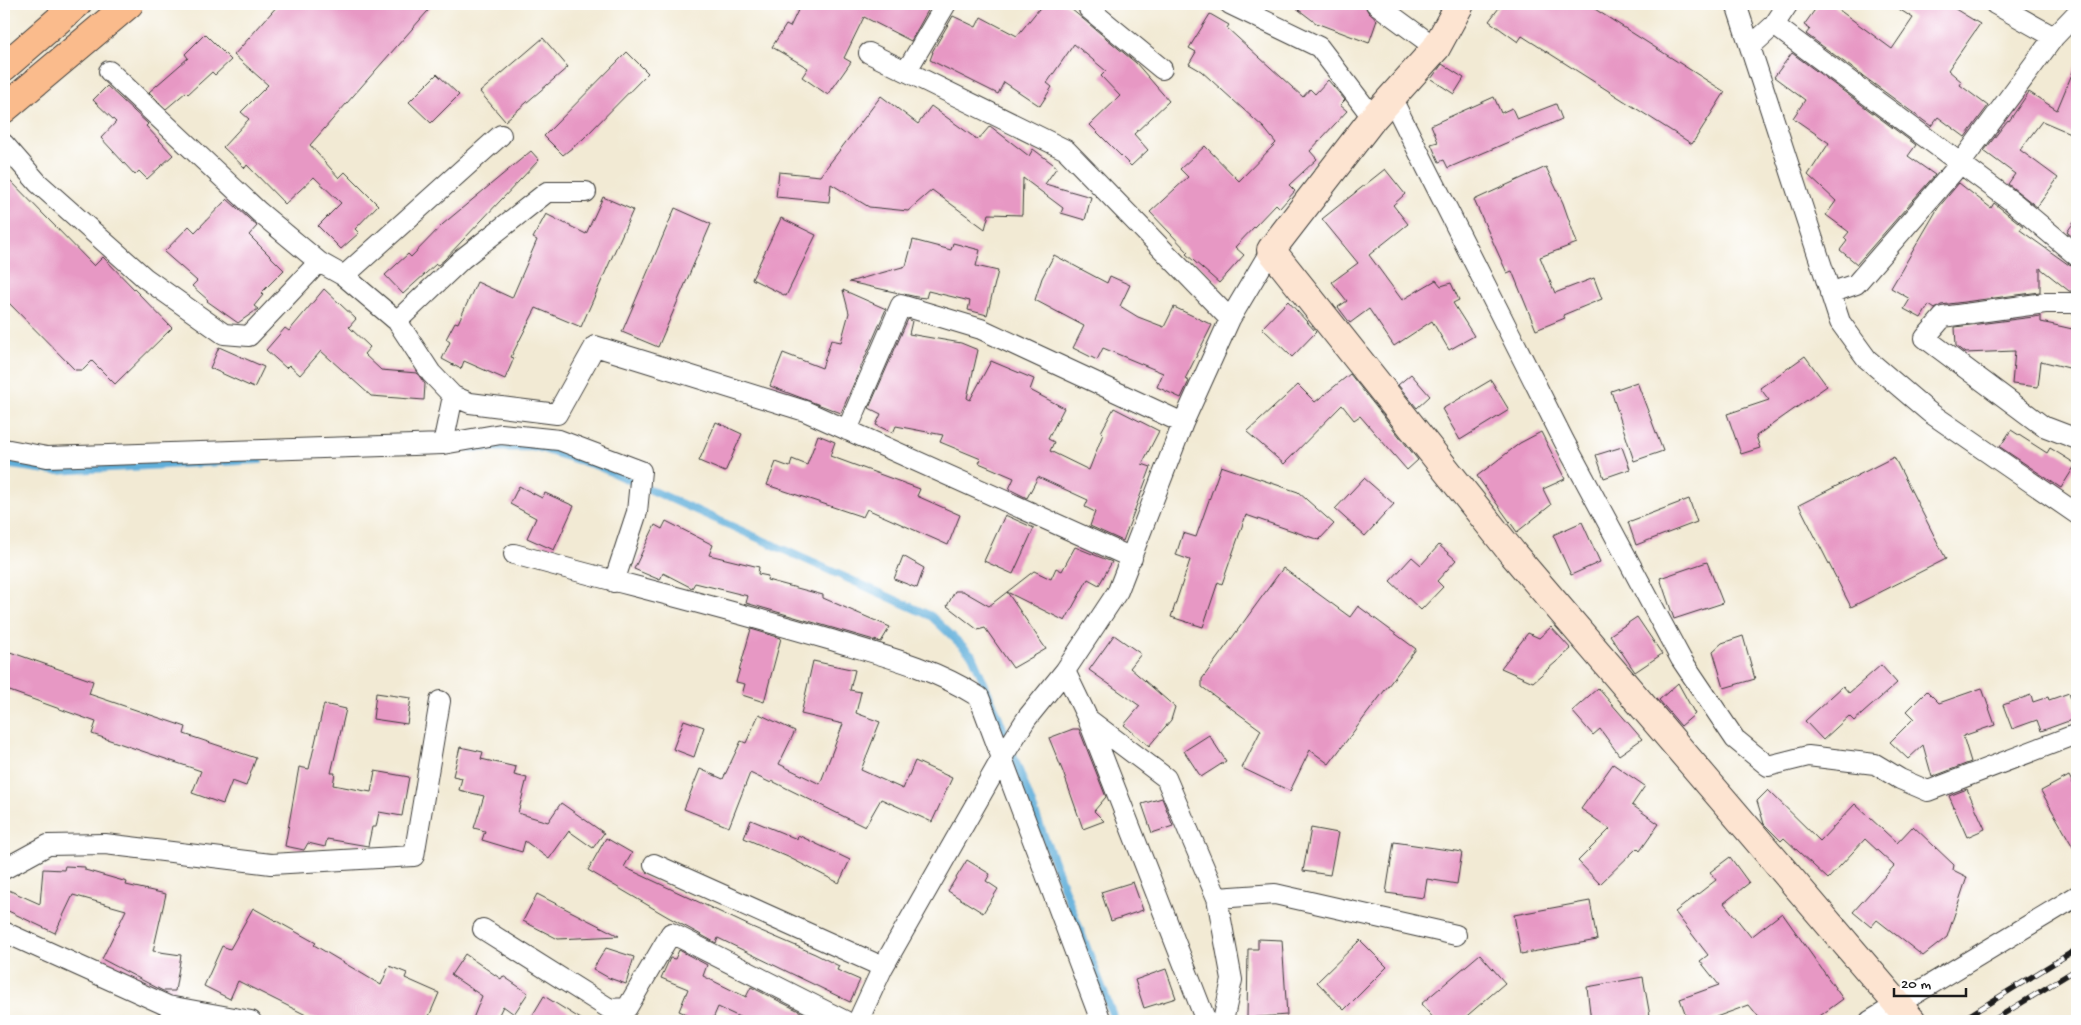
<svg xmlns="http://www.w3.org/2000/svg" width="2081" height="1025" viewBox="0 0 2081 1025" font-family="'Gochi Hand',sans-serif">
<rect width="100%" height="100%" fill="#fff"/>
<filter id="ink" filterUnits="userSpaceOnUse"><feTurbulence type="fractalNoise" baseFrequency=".02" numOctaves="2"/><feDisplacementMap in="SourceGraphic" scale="10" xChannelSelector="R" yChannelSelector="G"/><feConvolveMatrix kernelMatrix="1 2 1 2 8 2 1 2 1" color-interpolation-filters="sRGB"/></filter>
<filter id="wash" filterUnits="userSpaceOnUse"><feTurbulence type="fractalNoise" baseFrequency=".0096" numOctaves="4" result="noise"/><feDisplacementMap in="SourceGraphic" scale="20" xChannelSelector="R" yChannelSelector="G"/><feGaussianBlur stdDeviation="1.12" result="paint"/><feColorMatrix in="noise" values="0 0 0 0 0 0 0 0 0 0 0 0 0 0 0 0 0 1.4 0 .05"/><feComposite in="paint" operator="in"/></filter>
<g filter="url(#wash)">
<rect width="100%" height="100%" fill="#f2ead4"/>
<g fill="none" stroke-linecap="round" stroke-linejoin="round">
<path stroke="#60afda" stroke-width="8" d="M470 448 536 447 600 467 931 616 972 655 997 713 1115 1021
M4 464 54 471 259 460"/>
</g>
<g id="blocks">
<path fill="#e798c4" d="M279 4H434L310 145 339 178 345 172 378 205 355 229 359 233 341 249 318 226 341 203 314 177 285 204 247 165 245 168 223 147 249 119 241 112 268 85 234 55Z
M801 4H928L931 5 911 41 864 17 844 58 851 62 828 95 802 77 808 68 772 47 786 25 790 27Z
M1043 4H1065L1136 63 1169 101 1134 134 1148 150 1131 166 1090 125 1120 96 1101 76 1106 71 1074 44 1047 83 1052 87 1040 106 1004 82 998 94 930 60 933 52H932L953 16 976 27 981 17 1017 36Z
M1291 4H1364L1369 13 1377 20 1369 43 1316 23Z
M1502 4H1587L1725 92 1692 144 1522 36 1518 42 1489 21Z
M1819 4H1831L1892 49 1913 18 1891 4H1947L1980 24 1948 70 1962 82 1960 85 1988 106 1965 137 1938 117 1931 126 1806 34 1810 29 1804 25Z
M1210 14 1229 25 1227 28 1303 97 1310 89 1315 94 1328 80 1345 100 1340 105 1347 111 1310 151 1317 159 1289 185 1295 191 1280 208 1276 204 1235 247 1244 255 1219 283 1186 254 1188 252 1150 212 1188 177 1180 169 1205 146 1239 181 1276 143 1264 128 1201 71 1189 64 1196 52 1189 48Z
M205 34 231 60 215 75 212 72 188 94 186 92 166 109 149 92 188 58 185 54Z
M543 38 568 67 505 121 480 92Z
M627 52 648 73 583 139 563 155 544 136Z
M1792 53 1916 145 1908 156 1935 175 1857 264 1840 250 1847 241 1844 238 1849 232 1826 215 1836 201 1808 175 1829 143 1793 118 1805 100 1774 77Z
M2077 62V136L2042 121 2020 150 2058 178 2037 207 2008 184 2015 174 1984 151 2008 120 2009 121 2029 92 2057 110Z
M1442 64 1464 78 1454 94 1431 79Z
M437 74 459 95 431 123 409 102Z
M107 86 148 124 146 126 173 155 147 179 139 171 135 175 101 138 116 122 93 100Z
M881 96 918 124 931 106 978 140 990 126 1029 156 1033 149 1057 167 1045 184 1091 197 1085 220 1061 213 1063 208 1023 178 1022 215 989 214 985 229 932 190 908 211 869 207 831 184 829 202 776 197 779 172 820 176Z
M1494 97 1501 113 1512 108 1517 119 1556 104 1562 119 1448 168 1444 160 1439 162 1431 144 1438 142 1431 125Z
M531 151 539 160 444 260 438 265 436 264 403 294 385 275 408 254 411 257 443 224Z
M1546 167 1563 203 1577 243 1540 257 1555 293 1594 278 1602 299 1563 315 1565 318 1536 330 1512 271 1507 273 1474 200Z
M1385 169 1405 194 1393 205 1408 224 1369 255 1402 300 1436 280 1441 286 1451 283 1459 300 1453 303 1474 336 1449 350 1432 321 1394 346 1369 309 1350 323 1338 307 1347 301 1332 282 1358 263 1322 219Z
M4 174 94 266 103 257 172 328 115 384 92 361 83 370H75L4 298Z
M1959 183 1991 208 1994 203 2023 226 2020 230 2069 265 2077 268V291H2069L2040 268V292L1941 305 1935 309 1929 305 1921 318 1904 309 1910 299 1891 288 1938 208Z
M603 197 633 210 581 327 536 308 511 357 514 358 505 379 464 361 461 369 442 359 450 342 446 339 455 322 458 323 477 282 512 298 537 240 533 238 546 214 586 234Z
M227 199 257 226 249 235 284 270 261 293 263 295 254 306 258 309 238 323 207 301 208 300 192 286 197 281 164 252 189 226 195 232Z
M675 208 711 224 658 347 622 332Z
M781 218 816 235 786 296 752 279Z
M2077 218V241L2067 232Z
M913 240 951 250 953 243 980 250 976 266 998 271 987 315 968 310 970 301 928 291 926 298 917 297 849 282 906 266Z
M1054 255 1107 283 1110 276 1130 285 1120 306 1138 317 1164 327 1174 307 1212 325 1185 379 1189 381 1181 398 1157 387 1163 373 1103 348 1097 360 1073 348 1084 326 1035 300 1042 278Z
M324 289 356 319 349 327 370 347 364 354 381 370 417 373 425 384 424 400 371 396 321 351 300 375 289 365 286 368 266 350 285 328 289 331Z
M843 290 886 309 841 413 770 386 783 353 822 368 831 340 841 342 849 313Z
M1288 301 1316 332 1292 357 1262 328Z
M2041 316V322L2077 330V370L2041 361 2038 387 2012 384 2015 351 1965 353 1956 346 1955 327Z
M908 319 912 321 909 334 961 343 978 350 967 398 970 400 991 361 1034 379 1030 390 1064 408 1048 439 1054 442 1050 451 1089 470 1103 434 1101 432 1114 408 1159 431 1142 464 1151 467 1123 541 1090 526 1095 512 1085 507 1088 500 1038 477 1027 498 1009 489 1014 478 979 463 981 459 940 442 943 435 896 426 893 433 876 425 881 414 869 408Z
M219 347 264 367 254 388 210 368Z
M1805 356 1827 386 1756 436 1760 448 1741 454 1727 414 1769 400 1760 388Z
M1350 374 1418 460 1407 470 1360 416 1354 420 1342 405 1284 464 1247 432 1298 385 1315 402Z
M1411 374 1430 396 1417 408 1398 385Z
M1491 380 1509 410 1460 440 1442 409Z
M1637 382 1663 451 1634 461 1611 391Z
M716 422 742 434 725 472 699 461Z
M2011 430 2047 453 2050 448 2076 464 2061 488 2000 447Z
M1541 432 1565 479 1543 489 1551 505 1517 532 1477 476 1520 443Z
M818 435 835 442 830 456 920 489 917 496 960 515 948 545 867 509 863 517 767 485 776 462 790 467 792 459 807 465Z
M1622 447 1630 469 1604 478 1596 455Z
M1894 457 1946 559 1851 607 1799 505Z
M1221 466 1298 492 1334 524 1319 540 1246 515 1222 584 1218 582 1203 627 1171 617 1190 560 1176 555 1183 533 1196 537Z
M1364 478 1394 504 1365 536 1335 509Z
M519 486 542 498 545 493 574 506 554 550 527 538 536 518 510 504Z
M1689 499 1697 522 1636 545 1628 522Z
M1005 515 1034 528 1013 574 984 561Z
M666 521 713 545 709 555 759 567 758 574 768 576 767 580 823 595V598L890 627 881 642 746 603 748 596 695 583 692 588 663 573 660 580 634 569 655 525 662 529Z
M1582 522 1600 562 1571 575 1553 535Z
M1439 545 1456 560 1437 581 1443 587 1421 610 1390 581 1412 557 1421 565Z
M1075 547 1112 562 1099 585 1088 579 1065 621 1007 592 1034 571 1051 579 1056 568 1062 571Z
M903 556 924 568 917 588 894 579Z
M1707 562 1723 603 1674 619 1660 578Z
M1283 568 1350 617 1358 606 1416 649 1329 764 1310 750 1290 791 1242 768 1261 730 1202 687V679Z
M955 591H963L989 606 1007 592 1046 649 1013 668 985 628 978 630 947 606Z
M1637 617 1662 654 1635 672 1610 635Z
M1551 627 1571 649 1533 682 1501 668 1528 633 1539 638Z
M751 629 781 638 764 702 742 695 745 684 736 682Z
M1114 635 1141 654 1130 668 1175 707 1171 720 1149 746 1124 725 1140 706 1089 670Z
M1743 636 1755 679 1724 688 1713 651 1722 643Z
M10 652 93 681 89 694 186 727 184 734 256 758 246 786 232 781 223 804 192 793 201 771 92 734 96 722 4 689V671Z
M813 661 855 670 850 690 861 692 856 713 880 722 861 770 903 789 915 761 952 778 932 822 881 799 865 827 772 781 771 783 750 773 729 827 684 809 700 769 723 779 741 741 746 743 759 714 795 731 779 764 820 784 843 724 801 714Z
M1881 665 1897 683 1854 721 1849 716 1823 740 1805 721 1843 686 1849 693Z
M1678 683 1695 714 1681 726 1659 700Z
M1598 688 1642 739 1619 755 1600 729 1593 735 1572 711Z
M1982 688 1995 725 1963 736 1971 762 1932 777 1923 745 1908 759 1890 742 1914 718 1907 711 1927 691 1939 703Z
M376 693 411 698 407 724 373 719Z
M2069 693 2077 718 2041 731 2037 720 2012 729 2003 705 2031 695 2033 702 2048 697 2049 700Z
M324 704 346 709 331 773H335L333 785 371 792 375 771 409 777 402 816 379 812 376 827H372L368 846 327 839 325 847 308 843 304 850 285 846 299 767 309 769Z
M684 720 704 727 694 757 673 749Z
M1073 729H1079L1106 797 1094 811 1104 821 1083 829 1063 772 1049 738Z
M1209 735 1226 761 1201 777 1184 751Z
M460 747 483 752 481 759 516 767 514 775 527 778 518 813 548 822 561 803 604 833 593 848 569 831 549 859 525 841 522 852 482 840 485 831 474 828 484 796 459 790 462 778 453 776Z
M1613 764 1645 786 1632 805 1659 824 1640 851 1637 848 1600 884 1578 861 1610 829 1581 809Z
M2069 776 2077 791V854L2041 791Z
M1967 789 1985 829 1967 837 1949 796Z
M1768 790 1820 841 1855 804 1897 843 1913 826 1954 865 1953 870 1967 877 1947 937 1923 956 1877 920 1871 927 1853 912 1894 866 1865 839 1828 879 1784 838 1781 841 1764 824 1757 801Z
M1162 798 1173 826 1152 833 1142 804Z
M751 820 797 839 798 835 850 860 839 883 788 857 744 838Z
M1311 828 1338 833 1330 875 1303 871Z
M606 838 632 853 624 867 752 927 815 954 839 966 837 970 860 980 850 1002 718 938 716 943 668 917 588 870Z
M1394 842 1462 852 1457 884 1427 879 1424 898 1386 893Z
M1730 857 1749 883 1724 903 1751 937 1782 913 1843 999 1813 1021H1762L1749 1005 1705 1021H1688L1680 999 1719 985 1700 961 1708 955 1675 912 1716 880 1710 872Z
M967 860 990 874 986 881 998 889 983 913 948 891Z
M65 866 85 867V870L127 882 126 885 166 894 153 951 181 955 175 991H163L102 959 126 910 73 895 55 933 4 909V888L40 904 43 869 64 870Z
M1133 882 1143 910 1111 921 1101 892Z
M537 894 580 916 619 936 558 939 523 921Z
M1590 901 1597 940 1521 954 1514 915Z
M253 908 316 943 314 945 381 985 389 966 407 973 405 978 439 993 427 1021H326L308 1016 238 981 230 999 204 986 222 946 230 949Z
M1258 939 1282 940 1287 1015 1247 1018 1248 949H1258Z
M1360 940 1387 967 1344 1010 1317 982Z
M606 948 634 957 626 984 609 978 593 969Z
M679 950 707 965 703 976 746 997 751 987 819 1021H748L718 1007 712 1021H682L686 1014 679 1011 688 989 661 978 670 958 675 959Z
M465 954 501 979 503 976 528 993 514 1014 503 1006 496 1021H472L482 996 451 975Z
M1480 954 1505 983 1461 1021H1436L1421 1004Z
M1166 969 1176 998 1144 1008 1135 980Z
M1643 977 1650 1016 1619 1021H1591L1587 987Z
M544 996 584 1021H529Z"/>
</g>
</g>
<g filter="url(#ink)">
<use href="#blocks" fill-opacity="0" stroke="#3c3b38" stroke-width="1"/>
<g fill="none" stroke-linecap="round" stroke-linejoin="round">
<g stroke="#3c3b38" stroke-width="22">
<path id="street" d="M1093 4 1089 9 1162 69
M1230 4 1319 47 1373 118
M1376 4 1436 48
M1736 4 1840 322 1867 359 1929 412 2077 514
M1995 4 2054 37
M1774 25 2014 203 2077 256
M1751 46 1774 25 1788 4
M869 53 1066 150 1230 319
M907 70 946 4
M109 71 259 212 319 262 344 276 397 321 431 373 453 396 470 403 557 414 595 346 805 411 1132 558
M1392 99 1564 441 1681 659 1735 739 1768 766 1808 756 1875 764 1900 779 1928 791 2077 734
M4 144 38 183 145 278 224 334 249 336 319 262
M344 276 501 135
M1830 293 1856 284 1960 164 2054 37 2077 13
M2077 303H2045L1943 317 1925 338 2043 426 2077 439
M397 321 462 259 547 192H586
M847 430 901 305 981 329 1183 423
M443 444 453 396
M4 449 47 457 443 444 501 434 559 440 641 471 637 512 614 582
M514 554C619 583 724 608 828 639 881 655 932 667 979 697L1101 1021
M1065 671 1088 719 1166 778 1217 898 1232 980 1223 1021
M1088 719 1206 1021
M654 864 883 967
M4 869 48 845 105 844 271 864 414 856 440 701
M1217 898 1275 894 1456 935
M483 929 610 1009 627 1008 671 933 845 1021
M4 932 168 1006 251 1021
M858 1021 883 967 1003 756 1027 718 1065 671 1118 591 1183 423 1230 319 1271 250
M1870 1021 2077 896"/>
</g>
<g stroke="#3c3b38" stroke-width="30">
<path id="secondary" d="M1460 4 1436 48 1373 118 1271 250 1513 554 1912 1021"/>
</g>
<g stroke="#3c3b38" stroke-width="30">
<path id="highway" d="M4 67 77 4
M4 109 129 4"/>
</g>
<use href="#street" stroke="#fff" stroke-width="20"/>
<use href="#secondary" stroke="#fde4d1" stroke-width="28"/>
<use href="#highway" stroke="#fabb8c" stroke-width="28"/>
<g stroke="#1c1c1c" stroke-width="5.5">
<path id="rail" d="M1960 1021 2077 949
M1992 1021 2077 969"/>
</g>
<use href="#rail" stroke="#fff" stroke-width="4" stroke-dasharray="11" stroke-linecap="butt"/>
</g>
</g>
<rect width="2081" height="1025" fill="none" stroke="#fff" stroke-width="20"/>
<path d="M1894 988v8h72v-8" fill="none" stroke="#1c1c1c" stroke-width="2.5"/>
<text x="1901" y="988" font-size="15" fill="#1c1c1c" stroke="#ffffff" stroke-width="4" paint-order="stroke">20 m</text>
</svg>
